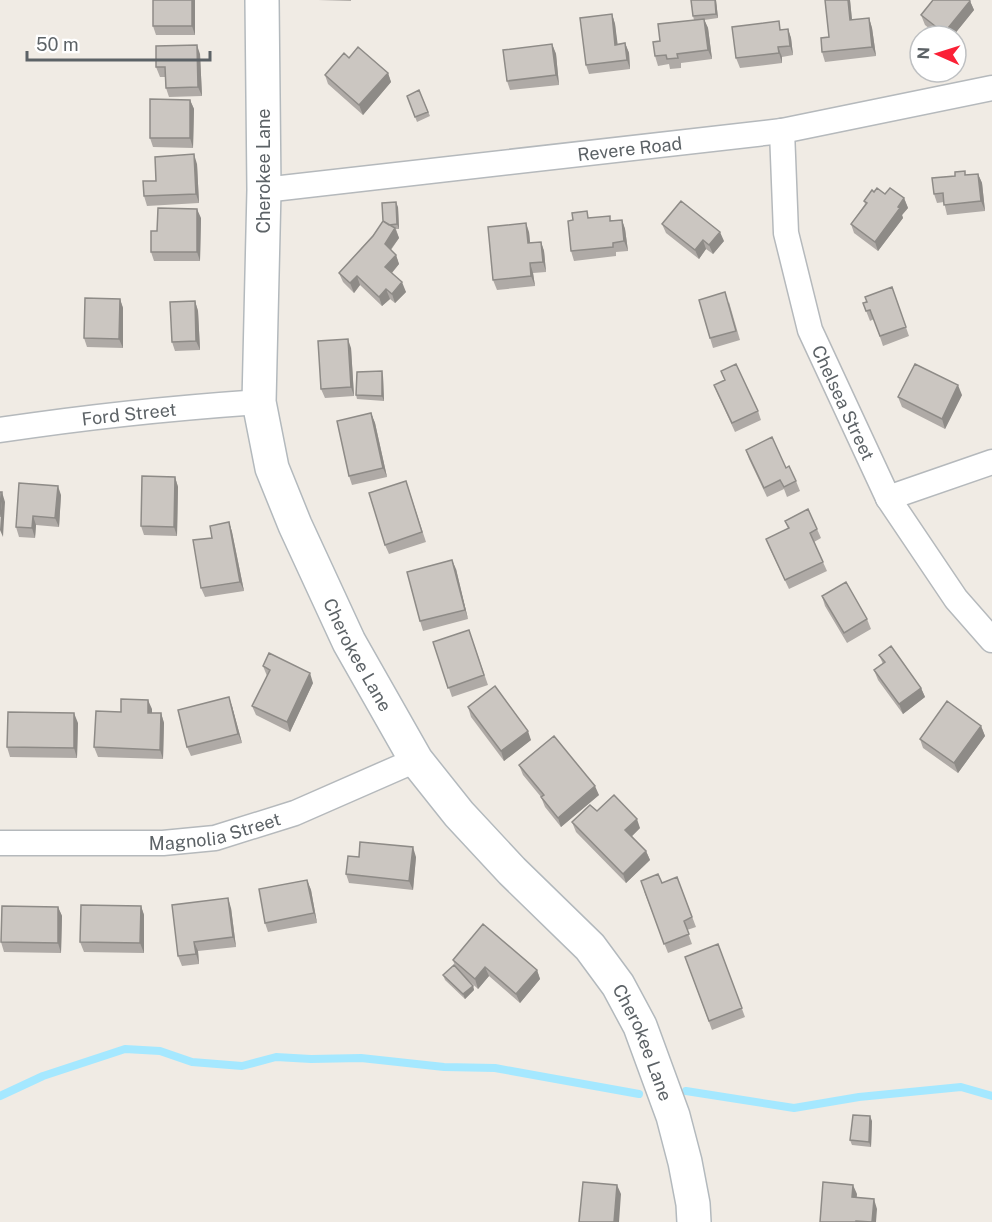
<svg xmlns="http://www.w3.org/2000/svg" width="992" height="1222" viewBox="0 0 992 1222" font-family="'Public Sans',sans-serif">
<rect width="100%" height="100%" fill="#f0ebe4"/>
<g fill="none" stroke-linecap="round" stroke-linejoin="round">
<path stroke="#a5e8ff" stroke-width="8" d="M686 1091 794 1108 859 1097 961 1087 992 1096
M0 1096 43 1076 125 1049 160 1051 192 1062 242 1066 276 1057 311 1059 361 1058 444 1067 495 1068 639 1094"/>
<g stroke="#b5b9bc" stroke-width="27">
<g id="street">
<path id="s1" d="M782 131 786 233 810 330 888 498 956 599 992 640"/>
<path id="s2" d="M264 190 782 131 992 88"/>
<path id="s3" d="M0 430C86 417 172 408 259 402"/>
<path d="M888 498 992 462"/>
<path id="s4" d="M0 843H163L215 838 295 813 416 760"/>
</g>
</g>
<g stroke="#b3b9bd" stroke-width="36">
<g id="secondary">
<path id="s5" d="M262 0 264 190 259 402 272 468 295 525 349 642 416 760 459 814 512 871 590 947 618 985 640 1026 673 1116 685 1162 693 1204 694 1222"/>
</g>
</g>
<use href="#street" stroke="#fff" stroke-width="24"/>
<use href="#secondary" stroke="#fff" stroke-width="33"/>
</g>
<path fill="#afaaa6" d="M153 0H195V35H156L153 26Z
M318 0H351V1Z
M716 0 718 18 704 20 708 28 712 59 681 63V68L670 69 669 64 658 66 655 56 660 41 694 20 693 16Z
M825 0H850L852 20 869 18 872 28 876 56 825 62 822 52 829 37Z
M970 1 974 10 953 36H939L925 25 921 15Z
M612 14 615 24 617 44 625 43 629 53 630 69 589 74 586 65Z
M788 29 791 38 793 55 782 57V63L740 68 736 58 782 30Z
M552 44 556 54 559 85 510 90 507 81Z
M200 54 202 96 169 97 166 88 165 77H160L156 67Z
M349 58 388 73 391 82 363 115 328 84 325 75Z
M419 90 430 116 417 122 407 96Z
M190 100 194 109 193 148 153 147 150 138Z
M197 164 199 203 147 206 144 196Z
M978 174 982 183 985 211 947 215 944 202 937 203 934 194 966 175Z
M874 192 904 198 908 208 902 215 903 218 878 251 854 233 851 224 865 204 864 201Z
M398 207 399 229H396L399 238 391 250 396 255 399 264 392 273 406 292 395 303 390 299 382 306 360 285 354 293 343 282 339 273Z
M201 218 200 261H154L151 252Z
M611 220H622L625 229 628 251 616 252V256L574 261 571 251Z
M662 224 724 241 713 254 706 249 699 259 666 233Z
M529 232 530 243 541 242 544 251 546 272 533 273 535 286 497 290 493 280Z
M892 287 909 336 883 346 874 319 870 321 863 303Z
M120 299 123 308V348L87 347 84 338Z
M195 301 198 311 200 350 175 351 172 342Z
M729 302 740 340 713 348 710 338Z
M351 348 354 396 325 398 321 389Z
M721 371 758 411 761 420 735 432 718 395 714 385 725 380Z
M383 376 384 401 357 399 356 395Z
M962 395 945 429 902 407 898 397Z
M371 413 375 423 387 477 352 485 349 476Z
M746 450 796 481 800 491 787 497 784 489 767 497 749 459Z
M175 477 178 487 177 536 144 535 141 526Z
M409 490 426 542 389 554 385 545Z
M61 495 59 527 36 525 35 538 19 537 16 527Z
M785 521 817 529 821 538 814 542 827 571 789 589 770 549 766 539 788 529Z
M229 522 232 532 244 591 205 597 201 588Z
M456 569 468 619 423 631 420 621Z
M822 596 867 619 871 629 847 643 825 606Z
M469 630 488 685 452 697 433 642Z
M879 655 921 688 925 697 903 714 878 680 874 670 883 664Z
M263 666 313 683 290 732 256 715 252 706 267 676Z
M232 706 242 743 191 756 187 747Z
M468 707 531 740 504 761 471 717Z
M152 709V713H161L164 723 163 759 98 757 94 747 121 712Z
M78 723 77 758 10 757 7 747Z
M981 726 985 736 958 773 923 748 920 739Z
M519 765 599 795 561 827 545 807 541 797 523 775Z
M597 811 640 828 632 836 646 851 650 860 626 883 576 832 572 822Z
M359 857H416L413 890 349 883 346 874Z
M677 877 696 927 687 930 692 944 668 953 644 891Z
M307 880 311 890 317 923 268 932 265 923Z
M141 906 144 915V953L84 952 80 942Z
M58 907 62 916 61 953 4 952 1 942Z
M231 908 236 947 198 951 199 964 182 966 178 956Z
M718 944 745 1017 712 1030 685 957Z
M453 960 537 970 540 979 520 1003 489 976 478 989 465 977 473 986 474 990 465 999 445 980 443 975 455 966Z
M872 1121 871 1147 852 1145 850 1140Z"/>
<path fill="#8e8b87" d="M192 0H195V35L192 26Z
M715 0H716L718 18 716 14Z
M848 0H850L853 30 850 20Z
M970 1 974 10 953 36H945L944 33Z
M612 14 615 24 619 54 615 45Z
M869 18 872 28 876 56 872 47Z
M704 19 708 28 712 59 708 50Z
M788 29 791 38 793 55 790 46Z
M625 43 629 53 630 69 627 60Z
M552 44 556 54 559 85 556 75Z
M197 45 200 54 202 96 198 87Z
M778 47 782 57V63L779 53Z
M388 73 391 82 363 115 359 105Z
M190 100 194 109 193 148 190 138Z
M194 154 197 164 199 203 196 194Z
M978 174 982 183 985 211 981 201Z
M904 198 908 208 902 215 903 218 878 251 875 242Z
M396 202 398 207 399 229 397 224Z
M197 209 201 218 200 261 197 252Z
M622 220 625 229 628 251 624 241Z
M526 223 529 232 531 252 528 243Z
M395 228 399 238 388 253 385 244Z
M720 232 724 241 713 254 709 245Z
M703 240 706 249 699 259 695 250Z
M541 242 544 251 546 272 543 262Z
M396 255 399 264 389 276 385 267Z
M530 263 533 273 535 286 531 276Z
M357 276 360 285 354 293 350 283Z
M402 282 406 292 395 303 392 294Z
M386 289 390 299 382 306 379 297Z
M120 299 123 308V348L119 339Z
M195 301 198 311 200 350 196 341Z
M348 339 351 348 354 396 351 387Z
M382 371 383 376 384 401 382 396Z
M958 385 962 395 945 429 942 419Z
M371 413 375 423 387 477 383 468Z
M175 477 178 487 177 536 174 527Z
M58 486 61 495 59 527 55 518Z
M2 492 5 502 3 537 0 530Z
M33 516 36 525 35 538 32 528Z
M229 522 232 532 244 591 240 582Z
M452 560 456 569 468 619 465 610Z
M310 673 313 683 290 732 287 722Z
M921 688 925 697 903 714 899 704Z
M229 697 232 706 242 743 238 734Z
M148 700 152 709V722L148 713Z
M74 713 78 723 77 758 74 748Z
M161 713 164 723 163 759 160 750Z
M981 726 985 736 958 773 954 763Z
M528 731 531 740 504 761 501 751Z
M595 786 599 795 561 827 558 818Z
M637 819 640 828 629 839 625 830Z
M413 847 416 857 413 890 409 881Z
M646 851 650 860 626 883 623 874Z
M307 880 311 890 317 923 314 913Z
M228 898 231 908 236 947 233 937Z
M141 906 144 915V953L140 943Z
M58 907 62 916 61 953 58 943Z
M194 942 198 951 199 964 196 954Z
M485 967 489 976 478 989 475 979Z
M537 970 540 979 520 1003 516 994Z
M473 986 474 990 465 999 463 994Z
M870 1116 872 1121 871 1147 869 1142Z
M617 1185 621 1194 619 1222H614Z
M853 1185 857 1194 856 1207 852 1197Z
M874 1199 877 1209 876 1222H872Z"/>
<path fill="#cbc6c1" stroke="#8e8b87" stroke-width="1.5" d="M153 0H192V26H153Z
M691 0H715L716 14 693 16Z
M825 0H848L850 20 869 18 872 47 822 52 821 38 829 37Z
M933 0H969L970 1 944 33 921 15Z
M612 14 615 45 625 43 627 60 586 65 580 18Z
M704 19 708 50 677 54 678 58 667 59 666 55 655 56 653 42 660 41 658 24Z
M779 21 780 30 788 29 790 46 778 47 779 53 736 58 732 27Z
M552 44 556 75 507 81 503 50Z
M197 45 198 87 166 88 165 67H156V46Z
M358 47 388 73 359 105 325 75 344 53 349 58Z
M419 90 428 112 415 117 407 96Z
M150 99 190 100V138H150Z
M194 154 196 194 144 196 143 181H156L155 157Z
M965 171V175L978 174 981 201 944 205 943 193 934 194 932 178 955 176V172Z
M877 188 885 194 890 188 904 198 898 207 900 208 875 242 851 224 867 203 864 201 872 190 874 192Z
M681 201 720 232 709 245 703 240 695 250 662 224Z
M396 202 397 224 389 225 383 221 382 203Z
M158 208 197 209V252H151V231H157Z
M587 211 588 218 610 216V221L622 220 624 241 613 243V247L571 251 568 221 573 220 572 213Z
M383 221 395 228 385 244 396 255 385 267 402 282 392 294 386 289 379 297 357 276 350 283 339 273 373 236Z
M526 223 528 243 541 242 543 262 530 263 531 276 493 280 488 227Z
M892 287 906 327 880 336 870 310 866 311 863 303 867 302 865 297Z
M725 292 736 331 710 338 699 300Z
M85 298 120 299 119 339 84 338Z
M195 301 196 341 172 342 170 302Z
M348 339 351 387 321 389 318 341Z
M736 364 758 411 732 423 714 385 725 380 721 371Z
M915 364 958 385 942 419 898 397Z
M382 371V396L356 395 357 372Z
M371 413 383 468 349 476 337 421Z
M772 437 786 468 789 466 796 481 784 487 780 480 764 488 746 450Z
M142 476 175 477 174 527 141 526Z
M406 481 422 532 385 545 369 493Z
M19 483 58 486 55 518 33 516 32 528 16 527Z
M0 492H2L0 517Z
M808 509 817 529 810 533 823 562 785 580 766 539 789 528 785 521Z
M229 522 240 582 201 588 193 540 212 538 210 526Z
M452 560 465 610 420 621 407 572Z
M846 582 867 619 844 633 822 596Z
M469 630 484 675 448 688 433 642Z
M891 646 921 688 899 704 874 670 885 662 879 655Z
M269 653 310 673 287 722 252 706 270 670 263 666Z
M495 686 528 731 501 751 468 707Z
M229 697 238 734 187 747 178 710Z
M121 699 148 700V713H161L160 750 94 747 96 711 121 712Z
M947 701 981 726 954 763 920 739Z
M8 712 74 713V748L7 747Z
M554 736 595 786 558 818 541 797 544 795 519 765Z
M614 795 637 819 625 830 646 851 623 874 572 822 590 805 597 811Z
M360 842 413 847 409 881 346 874 348 856 359 857Z
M658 874 662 883 677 877 692 917 684 921 689 934 664 944 641 881Z
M307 880 314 913 265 923 259 889Z
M228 898 233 937 194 942 196 954 178 956 172 905Z
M81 905 141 906 140 943 80 942Z
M2 906 58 907V943L1 942Z
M483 924 537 970 516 994 485 967 475 979 453 960Z
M718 944 742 1008 709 1021 685 957Z
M454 965 473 986 463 994 443 975Z
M853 1115 870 1116 869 1142 850 1140Z
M583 1182 617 1185 614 1222H579Z
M823 1182 853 1185 852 1197 874 1199 872 1222 856 1221V1222H820Z"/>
<g text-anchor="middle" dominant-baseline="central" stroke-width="4.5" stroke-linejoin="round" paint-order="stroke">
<g font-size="18" fill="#5c6266" stroke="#fff">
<text stroke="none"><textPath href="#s2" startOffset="368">Revere Road</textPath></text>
<text transform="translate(263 171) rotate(-90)">Cherokee Lane</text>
<text stroke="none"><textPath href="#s1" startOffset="282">Chelsea Street</textPath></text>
<text stroke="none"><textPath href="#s3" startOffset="130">Ford Street</textPath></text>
<text stroke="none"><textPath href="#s5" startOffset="675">Cherokee Lane</textPath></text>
<text stroke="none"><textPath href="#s4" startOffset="216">Magnolia Street</textPath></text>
<text stroke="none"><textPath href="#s5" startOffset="1161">Cherokee Lane</textPath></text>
</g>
</g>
<g transform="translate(938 54) rotate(273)"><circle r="28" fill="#ffffff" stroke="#bec0c2" stroke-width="1.5"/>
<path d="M0-4.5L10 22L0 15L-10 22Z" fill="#fb2036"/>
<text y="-9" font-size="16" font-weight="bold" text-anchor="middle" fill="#5c6266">N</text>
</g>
<path d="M27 51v9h183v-9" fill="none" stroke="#5c6266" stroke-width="3"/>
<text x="36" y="51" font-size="18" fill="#5c6266" stroke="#ffffff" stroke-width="4.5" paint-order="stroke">50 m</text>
</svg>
